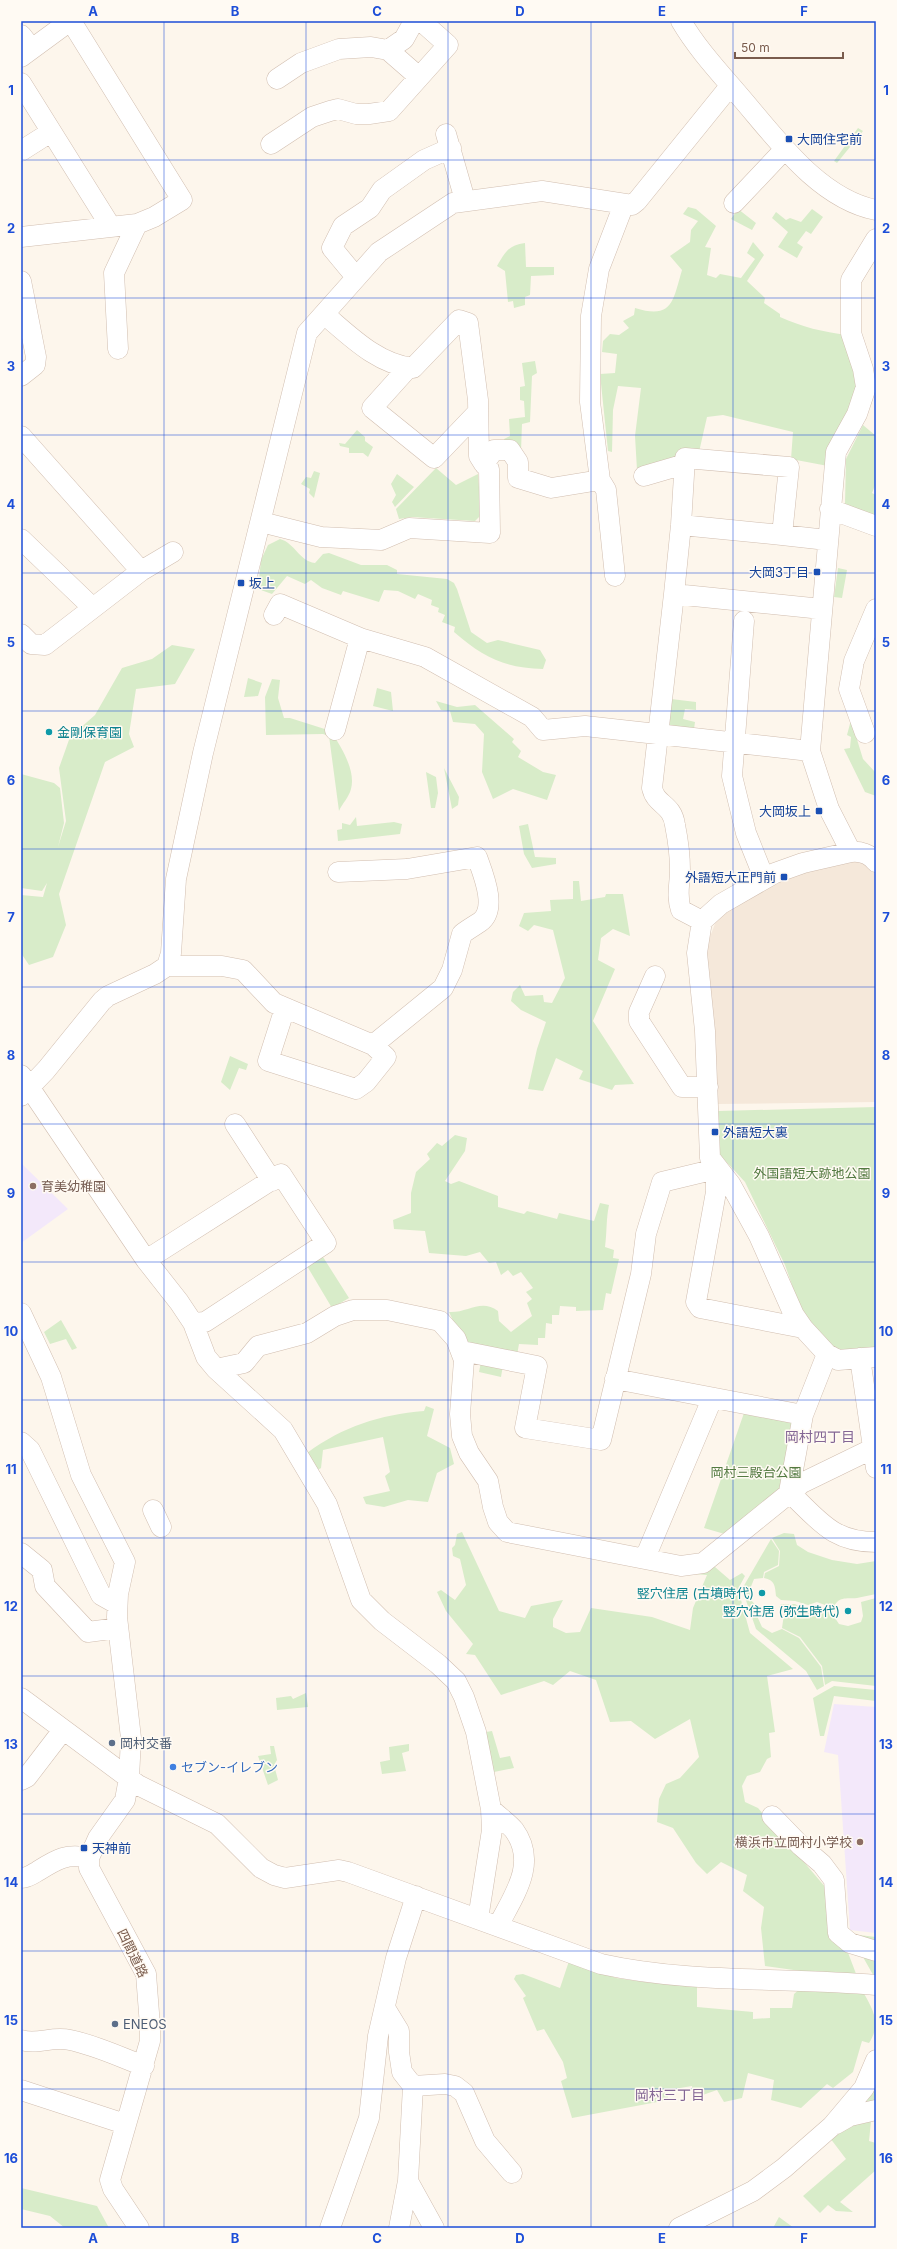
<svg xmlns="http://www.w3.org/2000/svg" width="897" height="2249" viewBox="0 0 897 2249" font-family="Inter,'Noto Sans JP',sans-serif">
<rect width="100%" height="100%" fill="#fdf6ec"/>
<path fill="#f5e8da" d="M862 856 876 867V1102L718 1104 709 996 707 945 719 913 804 870Z"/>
<path fill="#f3e8fa" d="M21 1163 68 1209 21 1243Z
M834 1704 876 1707V1933L850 1930 838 1755 824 1752Z"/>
<path fill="#d8ecc9" d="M858 128 863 131 837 163 834 161Z
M688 207 696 209 716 226 705 247 711 248 707 275 716 278 720 274 741 278 755 259 747 253 753 242 764 255 747 281 765 298 764 303 780 314V317C802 327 823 332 847 335L861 387 828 466 791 459 793 432 723 415 707 417 699 452 637 470 635 436 641 388 618 386 613 410 612 452 608 451 600 374 615 373 617 354 602 352 603 341 610 334 619 335 629 328 623 321 634 315 635 308C673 320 673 300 682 270L670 256 690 242 691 230 698 221 683 214Z
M738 209 756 223 752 230 731 219Z
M812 209 823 217 811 234 806 231 797 243 803 247 797 258 778 247 788 232 772 218 776 212 786 220 790 218 801 222Z
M525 243 526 267H554V275L531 276 530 295 525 297V305L514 308 513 301 508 302 505 271 497 266C505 252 509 245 525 243Z
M535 361 537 373 532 376 530 422 522 424 521 451 506 444 504 439 510 436 509 419 525 417 524 401 520 400V387L525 386 522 363Z
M863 425 876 436V483L872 493 876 495V517L845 504 846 459Z
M357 430 365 437V441L373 447 368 457 363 453H349V448L340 446 339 443 345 444Z
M436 468 456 485 478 474 481 515 475 521 412 517 399 519 396 509Z
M314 471 320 473 314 498 309 493 310 489 301 484 306 477 311 478Z
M397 474 414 487 395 507 392 502 396 495 391 484Z
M280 539C295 543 299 561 315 563L323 554 329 553 361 565H387L397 570V574L447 579 454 583 457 589 471 632 487 643 498 640 540 650 546 660 543 669C504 668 483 657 454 632L455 627 442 622 445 615 438 612 439 608 431 605 432 600 418 594 415 599 398 591 384 590 379 602 343 591 341 595 322 588 311 580 305 584 287 576 272 594 258 589 261 560 268 545Z
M838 568 847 570 842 598 834 597Z
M172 645 195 649 175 684 136 689 129 734 134 747 105 762 59 894 66 925 53 957 29 965 21 953V895L43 897 47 883 42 891 21 888V774L54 783 60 788 64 823 58 847 66 821 59 768 70 737 95 715 122 668 152 659Z
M248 678 262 683 258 696 244 697Z
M272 679 280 680 278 698 284 718H290L331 731C341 747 356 770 351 789 349 797 342 804 339 811L329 736 323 734 266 735 265 697Z
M377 688 391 692 393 711 373 706Z
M671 699 696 702V710L685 709 683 719 695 722 694 729 668 726Z
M436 701 457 707 475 705 514 739 512 742 521 751 518 757 543 772 556 775 547 800 513 789 493 799 482 772 484 734 475 724 453 722 450 711 441 710Z
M851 720 863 759 876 773V796L865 792 844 749 850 748 851 737 847 735Z
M444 768 459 797 458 805 452 809Z
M426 772 436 777 438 793 435 808H431Z
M356 817 357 826 394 822 402 824 400 834 338 841 337 830 342 829V823L350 825Z
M528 824 535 857 556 858V864L532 868 524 854 519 826Z
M573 881H579L581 901 605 897 606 894H623L630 936 613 929 601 938 598 960 615 969 593 1021 634 1084 615 1085 612 1090 579 1079 583 1071 556 1058 543 1091 528 1089 537 1049 546 1022 521 1010 511 1001 513 992 520 985 525 996 543 995 544 1002 552 1003 565 978 553 930 534 925 528 931 519 926 524 913 551 911 550 900 573 899Z
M230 1056 248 1064 246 1070 239 1068 230 1090 221 1082Z
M876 1107V1350L842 1354 825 1342 799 1305 785 1265 745 1182 719 1154 718 1111Z
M455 1135 467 1138 465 1151 445 1181 451 1184 459 1181 498 1196V1207L524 1214 527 1211 557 1219 559 1213 594 1221 600 1203 609 1205C606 1219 607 1233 605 1247L614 1250 613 1258 619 1259 611 1294 606 1293 603 1310 576 1311V1307L560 1306 559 1315H552V1324L546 1323 545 1338H538V1345L519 1344 517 1355 470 1348 459 1333 449 1312C468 1313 481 1298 498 1311L499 1321 511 1332 532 1316 527 1303 532 1299 526 1292 533 1288 521 1272 513 1276 508 1270 501 1275 496 1262 489 1263 480 1252 466 1256 429 1253 425 1231 394 1229 393 1220 411 1213V1193L416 1172 430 1159 427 1154 437 1143 442 1146Z
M323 1257 349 1298 332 1308 307 1266Z
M61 1320 77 1348 72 1350 66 1339 50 1344 44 1332Z
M481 1362 503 1365 501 1377 479 1372Z
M426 1406 434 1409 427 1436 450 1448 454 1464 437 1473 428 1502 408 1500 384 1507 366 1504 363 1497 390 1491 385 1476 390 1472 383 1437 323 1450 321 1468 316 1471 307 1453C344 1426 379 1415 424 1411Z
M744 1413 791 1423 789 1466 783 1489 728 1535 704 1528Z
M462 1532 499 1611 525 1618 531 1606 563 1600 553 1619V1627L566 1633 580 1632 591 1608 652 1617 690 1630 693 1608 707 1575 694 1574 693 1569 715 1567 730 1580 742 1573 745 1576 738 1589 750 1633 793 1669 767 1676 775 1732 769 1733 771 1757 767 1759 760 1772 747 1776 742 1786 745 1802 758 1808 826 1888 833 1932 876 1937V1980L859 1950H847L858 1979 765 1966 761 1928 764 1907 743 1891 747 1875 721 1862 707 1874 696 1863 673 1828 657 1822 659 1799 666 1784 680 1778 699 1757 690 1719 655 1739 631 1721 610 1722 596 1680 570 1671 553 1685 544 1681 501 1695 475 1655 466 1654 473 1644 446 1611 437 1592 441 1590 455 1600 466 1585 460 1559 453 1556 452 1548 455 1545 457 1534Z
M784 1533 794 1534 797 1545 808 1552 832 1560 857 1564 876 1561V1594C870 1595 863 1597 857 1598 845 1599 839 1596 833 1608L817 1602 808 1605 795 1601 781 1600 776 1596C775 1586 775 1580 764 1578L765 1573 779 1566 780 1551 772 1538Z
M771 1539 779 1551 778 1565 764 1572 763 1578 754 1579 750 1589 751 1600 758 1608 757 1616 762 1627 772 1633 782 1629 799 1638 821 1667 824 1686 817 1690 806 1671 756 1629 742 1589Z
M876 1598V1686L832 1681 825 1685 822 1666 800 1637 782 1628 784 1614 779 1608 781 1604H795L803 1609 816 1606 831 1612 839 1624 848 1626 861 1622 863 1616 861 1602Z
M834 1686 876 1690V1701L834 1696 824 1736H820L813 1698Z
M306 1693 308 1707 277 1710 276 1698 291 1696 293 1699Z
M492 1731 500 1758 510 1756 514 1768 489 1773 486 1732Z
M409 1744V1751L402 1753 406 1771 382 1774 380 1762 390 1760 389 1747Z
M270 1746H274L277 1760 274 1765 278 1780 268 1785 258 1756 271 1754Z
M569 1961 616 1978 652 1983 697 1984V2007L753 2012V2019L770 2018V2008H792L794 1994 801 1988H861C871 2007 883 2022 869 2043L862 2041 853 2072 833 2088 827 2084 801 2108 771 2100 774 2080 748 2073 742 2098 724 2102 717 2090 694 2098 692 2086 668 2090V2100L572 2118 561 2081 567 2078 563 2062 544 2029 537 2031 523 1998 526 1996 514 1979 516 1975 523 1974 560 1988Z
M871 2086 876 2087V2107L846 2115Z
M853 2119 871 2121 869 2141 876 2143V2170L840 2202 853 2212 836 2211 828 2205 820 2213 803 2196 846 2159 830 2138Z
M21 2188 97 2206 109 2228H65L50 2216 21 2209Z
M779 2217 794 2228H773Z"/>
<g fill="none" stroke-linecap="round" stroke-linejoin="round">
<g stroke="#d1beb0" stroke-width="21">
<path id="minor" d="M681 21C698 50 721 74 743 100 778 141 820 199 876 210
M21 35 32 49
M388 50 419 77
M21 57 70 21
M277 79 301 63 339 49 371 47 388 50 404 39 414 21
M21 83 111 227
M446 134 465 200
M271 144 312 117 330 111 338 109 356 114H369L389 111 448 45 421 21
M21 151 51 132
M734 203 785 149
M21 237 137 224 154 217 182 200 71 21
M356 277 332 248 343 226 370 208 382 190 424 160 451 148
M21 281 36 357 35 365 21 376
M324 314C350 336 377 364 413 368L459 320 468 323 478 400 479 456 484 464
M118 349 114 273 137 224
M408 368 372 408 434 458 478 412
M21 436 141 571
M644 476 685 464
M830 509 876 526
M261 522 321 537 381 540 409 528 490 533 489 469 484 464 494 450H510L518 462V478L551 488 600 480
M681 525 782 535 789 467 685 458 681 525 674 594 822 609
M782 535 827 540
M21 539 93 608 45 645 31 644 21 634
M615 576 606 490 600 480 590 402 591 316 599 269 624 204
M674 594 652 788C656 806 672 803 675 825 678 840 680 855 680 870 680 885 676 895 681 910L702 921
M93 608 141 571 173 552
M274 615 280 604 360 638
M744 621 732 776 746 833 764 878
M335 730 360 638 425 657 532 717 543 730 585 726 810 751
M865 733 849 689 854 661 876 609
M851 852 829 809 810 751 836 452 857 414 866 387 863 369 851 333V280L876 239
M876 862C870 854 860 851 851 852L803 863 775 873 721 904 702 921 697 953 705 1031 710 1158 731 1185 759 1236 794 1315 803 1328 827 1354 838 1360 876 1357
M338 872 407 869 477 857C483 874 498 909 480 922 474 926 467 930 462 934L452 970 443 988 373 1045
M167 966H222L243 970 274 1003 373 1045 386 1057 366 1082 356 1089 268 1061 285 1008
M655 976 639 1012V1021L682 1087H708
M21 1075 146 1260 179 1302 193 1323 206 1357 216 1369 283 1430 327 1504 361 1600 382 1621 438 1664 456 1681 464 1697 476 1732 491 1809 492 1830 478 1919
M21 1096 46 1070 102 1001 108 996 155 974 167 966 171 953 176 879 203 753 307 333 379 252 453 203 542 191 632 205 637 201 730 86
M235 1124 272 1181
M146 1260 281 1174 326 1243 205 1322 193 1323
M21 1313 51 1377 81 1475 125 1562 118 1594 117 1617 131 1738 129 1778 125 1800 98 1838 89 1858V1868L146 1974 150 2026V2041L110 2180 113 2189 139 2228
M462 1351 537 1366 525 1428 601 1440 641 1274 646 1234 662 1182 716 1169V1192L696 1302 700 1308 803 1328
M860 1358 876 1468
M216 1369 244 1363 258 1346 307 1333 335 1316 353 1310H387L440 1321 456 1339 464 1360 460 1414 462 1436 469 1453 488 1481 493 1507 498 1522 507 1532 681 1566 703 1563 802 1483 876 1447
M615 1379 803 1415
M21 1442 30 1450 101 1595 117 1604
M789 1492 803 1415 827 1354
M789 1492C819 1520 832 1542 876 1542
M153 1510 161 1527
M21 1553 42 1570 45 1586 88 1632 118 1628
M645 1558 712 1399
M21 1698 138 1785 217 1824 261 1868 274 1875 285 1878 339 1870 348 1872 601 1964C691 1984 785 1977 876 1985
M21 1780 27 1777 63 1730
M491 1809C498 1816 508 1823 514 1830 538 1863 514 1895 498 1926
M772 1816 801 1846 822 1864 834 1880 838 1933 850 1943 876 1951
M21 1878C28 1878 33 1874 38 1871 57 1859 67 1853 89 1858
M385 2008 399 2031V2052L402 2072 413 2086 408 2181 434 2228
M21 2040C37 2045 52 2036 70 2040 95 2045 120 2057 144 2066
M413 2086 445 2084 455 2086 464 2093 485 2141 512 2173
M21 2090 125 2124
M836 2124 850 2116 876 2110
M330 2228 369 2118 378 2036 396 1958 416 1896
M399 2228 408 2181
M679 2228 753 2191 784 2168 832 2126 864 2088 876 2060"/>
</g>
<use href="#minor" stroke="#fff" stroke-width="20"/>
</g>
<path fill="none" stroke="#1d4ed8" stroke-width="1" stroke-opacity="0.55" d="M164 21V2228M306 21V2228M448 21V2228M591 21V2228M733 21V2228M21 160H876M21 298H876M21 435H876M21 573H876M21 711H876M21 849H876M21 987H876M21 1124H876M21 1262H876M21 1400H876M21 1538H876M21 1676H876M21 1814H876M21 1951H876M21 2089H876"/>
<g fill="#1a4fb4" stroke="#fffaf3" stroke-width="1.5">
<rect x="785" y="135" width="8" height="8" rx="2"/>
<rect x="813" y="568" width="8" height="8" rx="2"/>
<rect x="237" y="579" width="8" height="8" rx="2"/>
<rect x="815" y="807" width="8" height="8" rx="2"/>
<rect x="780" y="873" width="8" height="8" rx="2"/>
<rect x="711" y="1128" width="8" height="8" rx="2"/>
<rect x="80" y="1844" width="8" height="8" rx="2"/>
</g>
<g fill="#0f9aa8" stroke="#fffaf3" stroke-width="1.5">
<circle cx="49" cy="732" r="4"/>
<circle cx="762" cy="1593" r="4"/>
<circle cx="848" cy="1611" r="4"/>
</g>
<g fill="#8d6e63" stroke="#fffaf3" stroke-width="1.5">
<circle cx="33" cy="1186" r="4"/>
<circle cx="860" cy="1842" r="4"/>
</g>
<g fill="#5c6f8a" stroke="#fffaf3" stroke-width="1.5">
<circle cx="112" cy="1743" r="4"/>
<circle cx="115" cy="2024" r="4"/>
</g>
<circle fill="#3f7fe0" stroke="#fffaf3" stroke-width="1.5" cx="173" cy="1767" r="4"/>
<g text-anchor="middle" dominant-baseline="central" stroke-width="3" stroke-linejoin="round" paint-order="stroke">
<g font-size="13" fill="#164399" stroke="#fffaf3" text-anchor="start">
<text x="797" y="139">大岡住宅前</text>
<text x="809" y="572" text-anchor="end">大岡3丁目</text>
<text x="249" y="583">坂上</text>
<text x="811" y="811" text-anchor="end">大岡坂上</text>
<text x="776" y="877" text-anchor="end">外語短大正門前</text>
<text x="723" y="1132">外語短大裏</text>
<text x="92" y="1848">天神前</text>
</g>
<g font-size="13" fill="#0d838f" stroke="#fffaf3" text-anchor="end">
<text x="57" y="732" text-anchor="start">金剛保育園</text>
<text x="754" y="1593">竪穴住居 (古墳時代)</text>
<text x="840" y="1611">竪穴住居 (弥生時代)</text>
</g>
<g font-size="13" fill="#537a41" stroke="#fffaf3">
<text x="812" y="1173">外国語短大跡地公園</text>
<text x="756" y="1472">岡村三殿台公園</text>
</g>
<g font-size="13" fill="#785e54" stroke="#fffaf3" text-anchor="start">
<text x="41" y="1186">育美幼稚園</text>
<text x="852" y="1842" text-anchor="end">横浜市立岡村小学校</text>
</g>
<g font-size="13" fill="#4e5e75" stroke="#fffaf3" text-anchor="start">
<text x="120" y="1743">岡村交番</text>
<text x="123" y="2024">ENEOS</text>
</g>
<g font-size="13" fill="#366cbe" stroke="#fffaf3" text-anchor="start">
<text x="181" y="1767">セブン-イレブン</text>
</g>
<g font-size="13" fill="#7a5c4d" stroke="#fffaf3">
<text transform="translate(133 1953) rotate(64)">四間道路</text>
</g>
<g font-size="14" fill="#846695" stroke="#fffaf3">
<text x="820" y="1436">岡村四丁目</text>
<text x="670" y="2094">岡村三丁目</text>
</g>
</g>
<rect width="897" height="2249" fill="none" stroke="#fffaf3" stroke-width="44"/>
<path d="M735 52v6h108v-6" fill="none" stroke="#7a5c4d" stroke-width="2"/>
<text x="741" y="52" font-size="12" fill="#7a5c4d" stroke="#fffaf3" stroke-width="3" paint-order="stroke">50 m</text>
<rect x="22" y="22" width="853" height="2205" fill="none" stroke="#1d4ed8" stroke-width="1.5"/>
<g font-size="13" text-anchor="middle" font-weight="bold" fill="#1d4ed8">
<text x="93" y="16">A</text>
<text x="235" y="16">B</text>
<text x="377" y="16">C</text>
<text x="520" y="16">D</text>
<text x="662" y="16">E</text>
<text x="804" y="16">F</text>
<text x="11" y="95">1</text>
<text x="886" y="95">1</text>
<text x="11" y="233">2</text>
<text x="886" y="233">2</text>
<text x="11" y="371">3</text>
<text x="886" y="371">3</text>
<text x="11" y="509">4</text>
<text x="886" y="509">4</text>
<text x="11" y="647">5</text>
<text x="886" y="647">5</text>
<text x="11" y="785">6</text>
<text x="886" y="785">6</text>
<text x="11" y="922">7</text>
<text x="886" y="922">7</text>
<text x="11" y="1060">8</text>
<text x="886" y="1060">8</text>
<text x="11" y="1198">9</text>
<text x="886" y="1198">9</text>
<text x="11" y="1336">10</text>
<text x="886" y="1336">10</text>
<text x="11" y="1474">11</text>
<text x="886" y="1474">11</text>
<text x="11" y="1611">12</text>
<text x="886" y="1611">12</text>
<text x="11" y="1749">13</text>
<text x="886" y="1749">13</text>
<text x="11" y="1887">14</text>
<text x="886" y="1887">14</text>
<text x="11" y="2025">15</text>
<text x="886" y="2025">15</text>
<text x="11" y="2163">16</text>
<text x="886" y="2163">16</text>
<text x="93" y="2243">A</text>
<text x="235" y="2243">B</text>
<text x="377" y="2243">C</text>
<text x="520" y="2243">D</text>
<text x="662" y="2243">E</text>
<text x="804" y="2243">F</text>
</g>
</svg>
